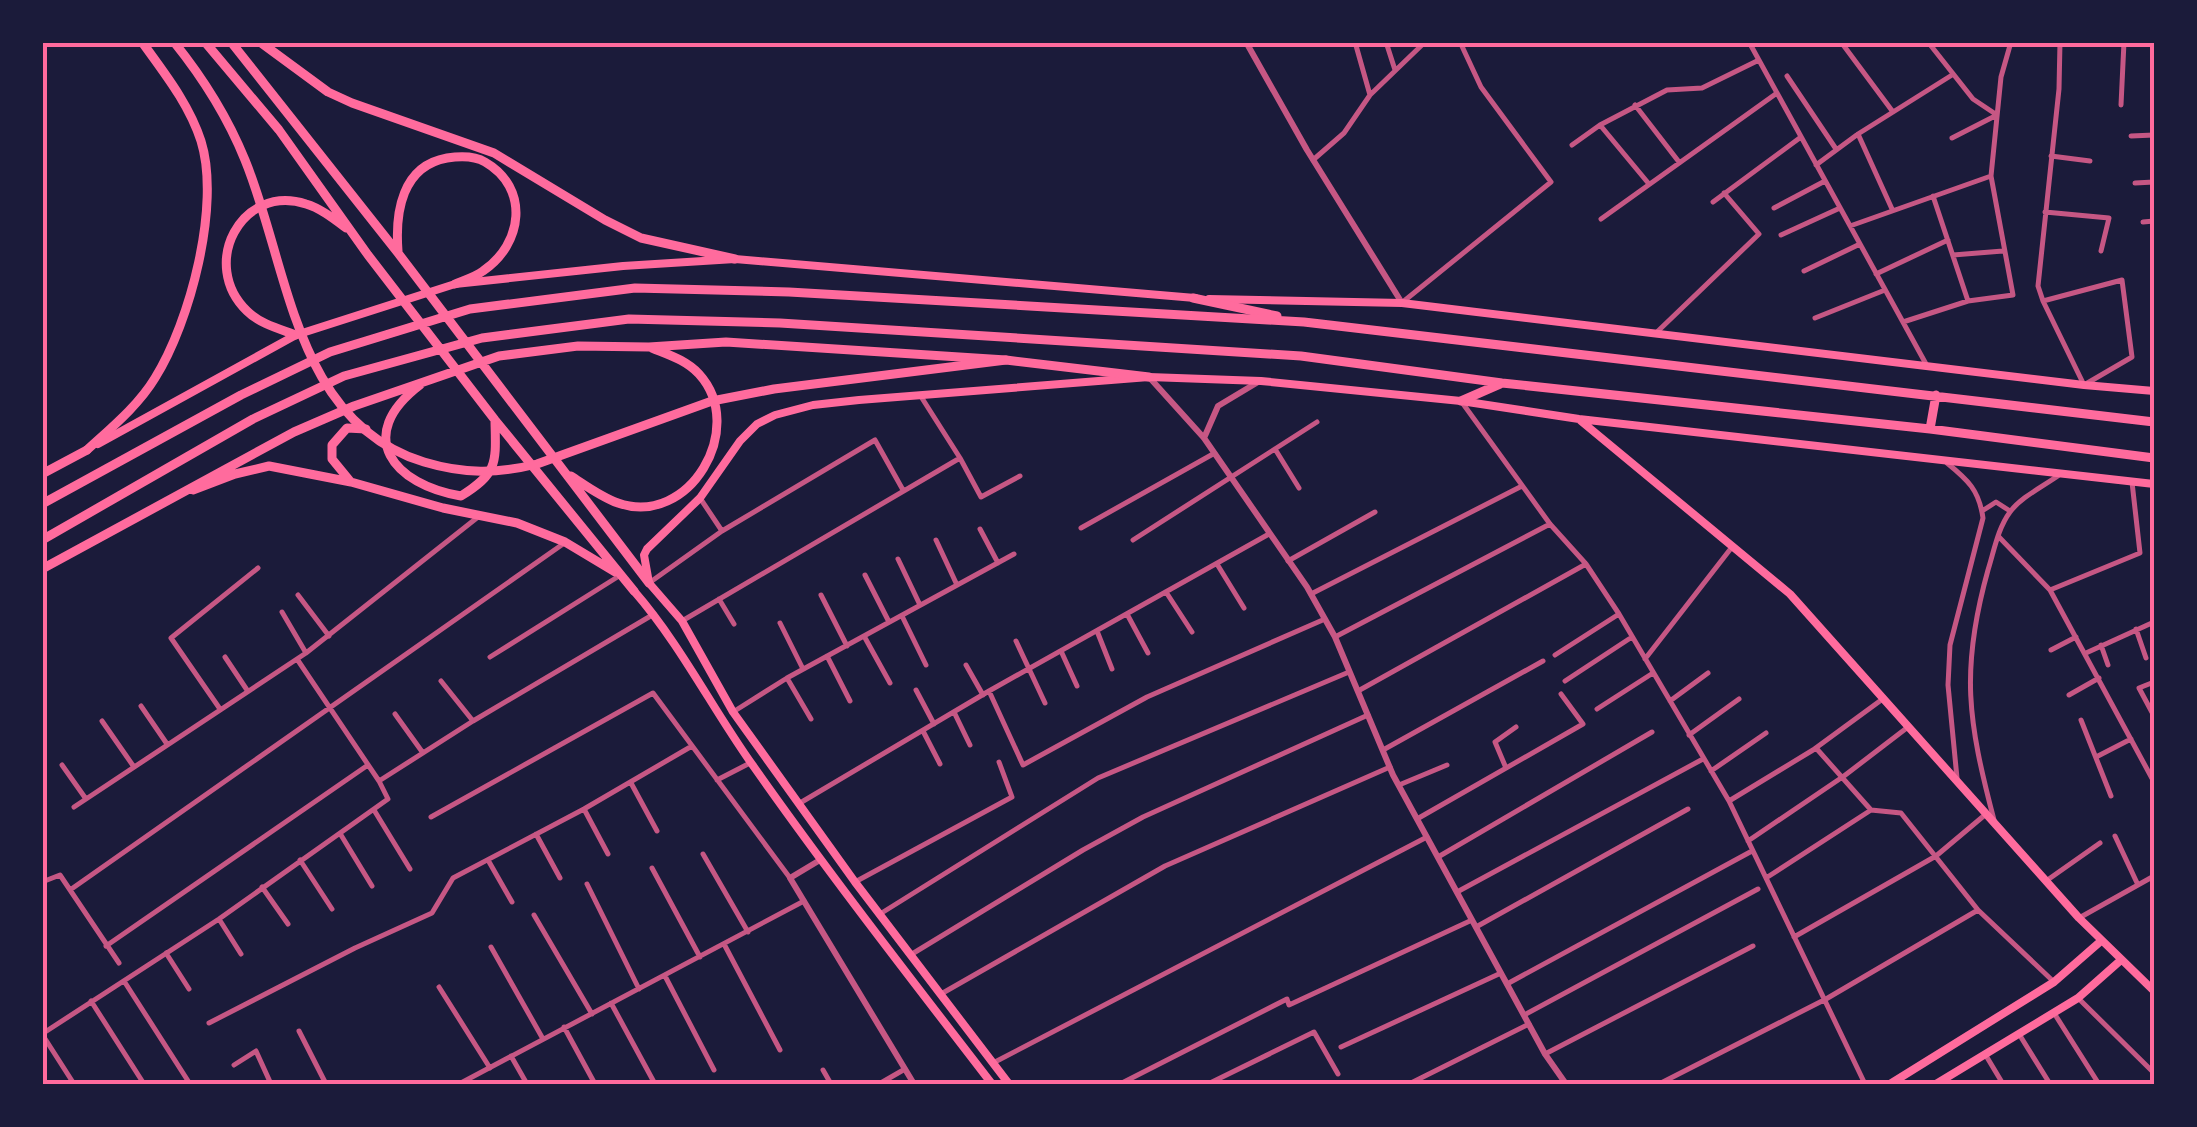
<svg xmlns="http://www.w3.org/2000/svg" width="2197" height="1127" viewBox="0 0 2197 1127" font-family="'PT Sans',sans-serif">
<rect width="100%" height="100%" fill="#1b1b3a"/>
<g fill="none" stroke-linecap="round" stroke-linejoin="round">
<path stroke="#c65784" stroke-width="5" d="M1355 42 1370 95
M1386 42 1395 70
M1749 42 1926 364
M1841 42 1893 112
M1928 42 1973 99 1997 115 1952 138
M1787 76 1836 149
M1635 105 1679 162
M2121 105 2124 42
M1600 125 1649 184
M1858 134 1892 209
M2131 136 2154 135
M1572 145 1600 125 1667 90 1702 88 1759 60
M2051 156 2090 161
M1313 160 1344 133 1370 95 1425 42
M1816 165 1858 134 1952 75
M2135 183 2154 182
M1933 196 1968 301
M1713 202 1801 137
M1774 208 1825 181
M2045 212 2109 218 2101 251
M1601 219 1777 93
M2143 222 2154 221
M1850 226 1991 176 2001 77 2011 42
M1781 235 1840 208
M1953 255 2003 251
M1804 271 1860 244
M1876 274 1948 240
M1404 301 1551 182 1481 87 1460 42
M2043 301 2122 280 2132 357 2084 385 2043 301 2038 286 2059 89 2060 42
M1815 318 1885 290
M1903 322 1968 301 2013 295 1991 176
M1657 332 1759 234 1724 193
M1461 401 1550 524 1586 564 1619 614 1729 801 1865 1084
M1275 449 1299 488
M960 458 981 497 1020 476
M1947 463C1968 480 1979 490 1983 518L1950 645 1948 685 1957 778
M700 498 722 531
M1982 511 1996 502 2010 511
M1081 528 1213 454
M980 529 998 563
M1999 537 2050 590 2154 782
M936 540 957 585
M1133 540 1317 422
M898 559 920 605
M1288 561 1375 512
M1217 564 1244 608
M865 575 889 622
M649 583 722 531 875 440 903 490
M2050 590 2140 553 2132 482
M1166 592 1192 632
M1311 594 1522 486
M298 595 329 636
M821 595 847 646
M719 599 734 624
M282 612 306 653
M1127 614 1148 653
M902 616 926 665
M682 621 960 458 920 395
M780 623 803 669
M2136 629 2146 658
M1097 631 1112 669
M864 636 890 683
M1335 637 1550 524
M1016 641 1045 703
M2101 645 2108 665
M2051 650 2076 637
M1061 651 1077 686
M2086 653 2154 622
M1555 655 1619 614
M827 656 850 701
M225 657 247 690
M490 657 619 576
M1645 659 1732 547
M966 665 983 695
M787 678 811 719
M441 681 473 721
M1565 681 1632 637
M2154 682 2139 688 2154 716
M916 690 934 724
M989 691 1023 765 1147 697 1325 619
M1358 691 1586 564
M2069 695 2099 678
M1670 701 1708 673
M141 706 167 744
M220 709 171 638 258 568
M1597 709 1653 673
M733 712 787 678 1014 554
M954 712 970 745
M395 714 423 753
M2081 720 2111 796
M102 721 134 767
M923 731 940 764
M1689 735 1739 699
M1816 748 1871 810 1901 813 1978 910 2054 982
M1383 750 1543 661
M2098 756 2131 739
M62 765 86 799
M1506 768 1495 742 1516 727
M1711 771 1766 733
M717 780 750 763
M379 781 473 721 654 614
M631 783 657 831
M1399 785 1447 765
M1729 801 1813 750 1884 698
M800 803 989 691 1269 534
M74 807 306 653 478 517
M584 809 608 854
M374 810 410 869
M431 817 653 693 790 878
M1417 819 1583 724 1561 694
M1994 820C1968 721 1960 670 1988 570 1994 551 1998 528 2010 512 2021 497 2044 486 2059 475
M536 834 560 878
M341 835 372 886
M2115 836 2138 885
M1748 841 1844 776 1908 727
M703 854 748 932
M1438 857 1652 732
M300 860 332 909
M488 860 512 902
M652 868 700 957
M1766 878 1871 810
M2046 881 2100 843
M42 882 60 875 119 963
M855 882 1012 797 999 762
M587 884 639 989
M262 887 288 924
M70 890 563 544
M1457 892 1703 759
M880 914 1098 778 1349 672
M534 915 592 1014
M2079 918 2154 876
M219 919 241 954
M1476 927 1688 809
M1794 937 1936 856 1986 814
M724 944 780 1050
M106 946 368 765
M491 947 543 1039
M166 953 189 989
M912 954 1083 850 1143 817 1368 715
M665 976 714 1070
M124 981 190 1084
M1507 984 1752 851
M439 987 490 1068
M941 994 1165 866 1390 767
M2078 998 2154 1073
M91 1001 144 1084
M611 1003 655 1084
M2054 1013 2097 1081
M1524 1015 1758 889
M209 1023 355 948 432 913 453 878 584 809 692 746
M564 1027 595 1084
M299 1031 326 1084
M42 1034 219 919 388 799 379 781 297 659
M42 1034 74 1084
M2019 1034 2050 1084
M1341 1047 1501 973
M1545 1054 1753 946
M1985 1054 2003 1084
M511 1056 527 1084
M993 1063 1427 837
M234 1065 256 1051 271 1084
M823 1070 831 1084
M459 1084 804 901
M879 1084 905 1069
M1120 1084 1287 999 1289 1005 1472 920
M1208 1084 1314 1032 1338 1074
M1409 1084 1529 1024
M1659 1084 1826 999 1978 910"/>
<path stroke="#c65784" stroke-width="6" d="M1246 42 1307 150 1402 303
M1149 377 1204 438 1307 587 1335 637 1393 775 1545 1054 1566 1084
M1204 438 1218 406 1258 382
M820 860 790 878 914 1084"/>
<path stroke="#ff6b9d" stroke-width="8" d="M1209 299 1402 303 2084 385 2154 391
M1581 421 1790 594 2079 918 2154 991
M98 444 296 335 455 284 623 266 735 259 1195 298
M634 591C681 645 713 710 754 767 830 875 912 980 992 1084
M1009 1084 855 882 733 712 682 621 649 583 644 555 647 549 700 498 740 441 757 424 775 415 813 405 859 400 1149 377 1261 381 1461 401 1579 419 2154 484
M1890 1084 2054 982 2101 941
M1936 1084 2078 998 2121 960"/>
<path stroke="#ff6b9d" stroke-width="9" d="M205 42 279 130 368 255 495 420 634 591
M231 42 398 253 649 583
M398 251C395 212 402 166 447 158 460 156 475 156 485 162 530 188 523 244 483 271 475 277 464 280 455 284
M1193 298 1277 316
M296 335C280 329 260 324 247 311 199 265 241 183 306 204 320 208 334 219 346 228
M420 385C353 436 394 485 461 496 498 473 496 463 495 422
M1461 401 1500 384
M1930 429 1936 395
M42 474 87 450
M571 476C585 485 601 497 618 503 689 528 748 428 699 374 686 360 669 355 652 348
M350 481 332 459V445L347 428 366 429
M193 490 235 474 269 466 351 482 443 508 517 523 565 542 615 572
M42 504 241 395 330 352 470 309 635 288 789 292 1304 322 2154 422
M42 540 253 419 344 376 482 338 629 319 780 323 1301 356 1502 383 1930 429 2154 458
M42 569 294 432 354 406 499 356 578 346 649 347 726 342 1006 360 1149 377"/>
<path stroke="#ff6b9d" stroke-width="9" d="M174 42C203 78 228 118 245 160 289 267 294 422 424 462 464 474 497 474 537 464L712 401 774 389 1006 360
M260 42 328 92 352 103 494 153 605 220 641 238 735 259
M87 450C111 428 138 406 155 378 190 322 221 205 201 141 189 104 165 74 142 42"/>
</g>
<rect width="2197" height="1127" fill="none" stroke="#1b1b3a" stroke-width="90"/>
<rect x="45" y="45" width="2107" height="1037" fill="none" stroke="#ff6b9d" stroke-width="4"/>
</svg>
